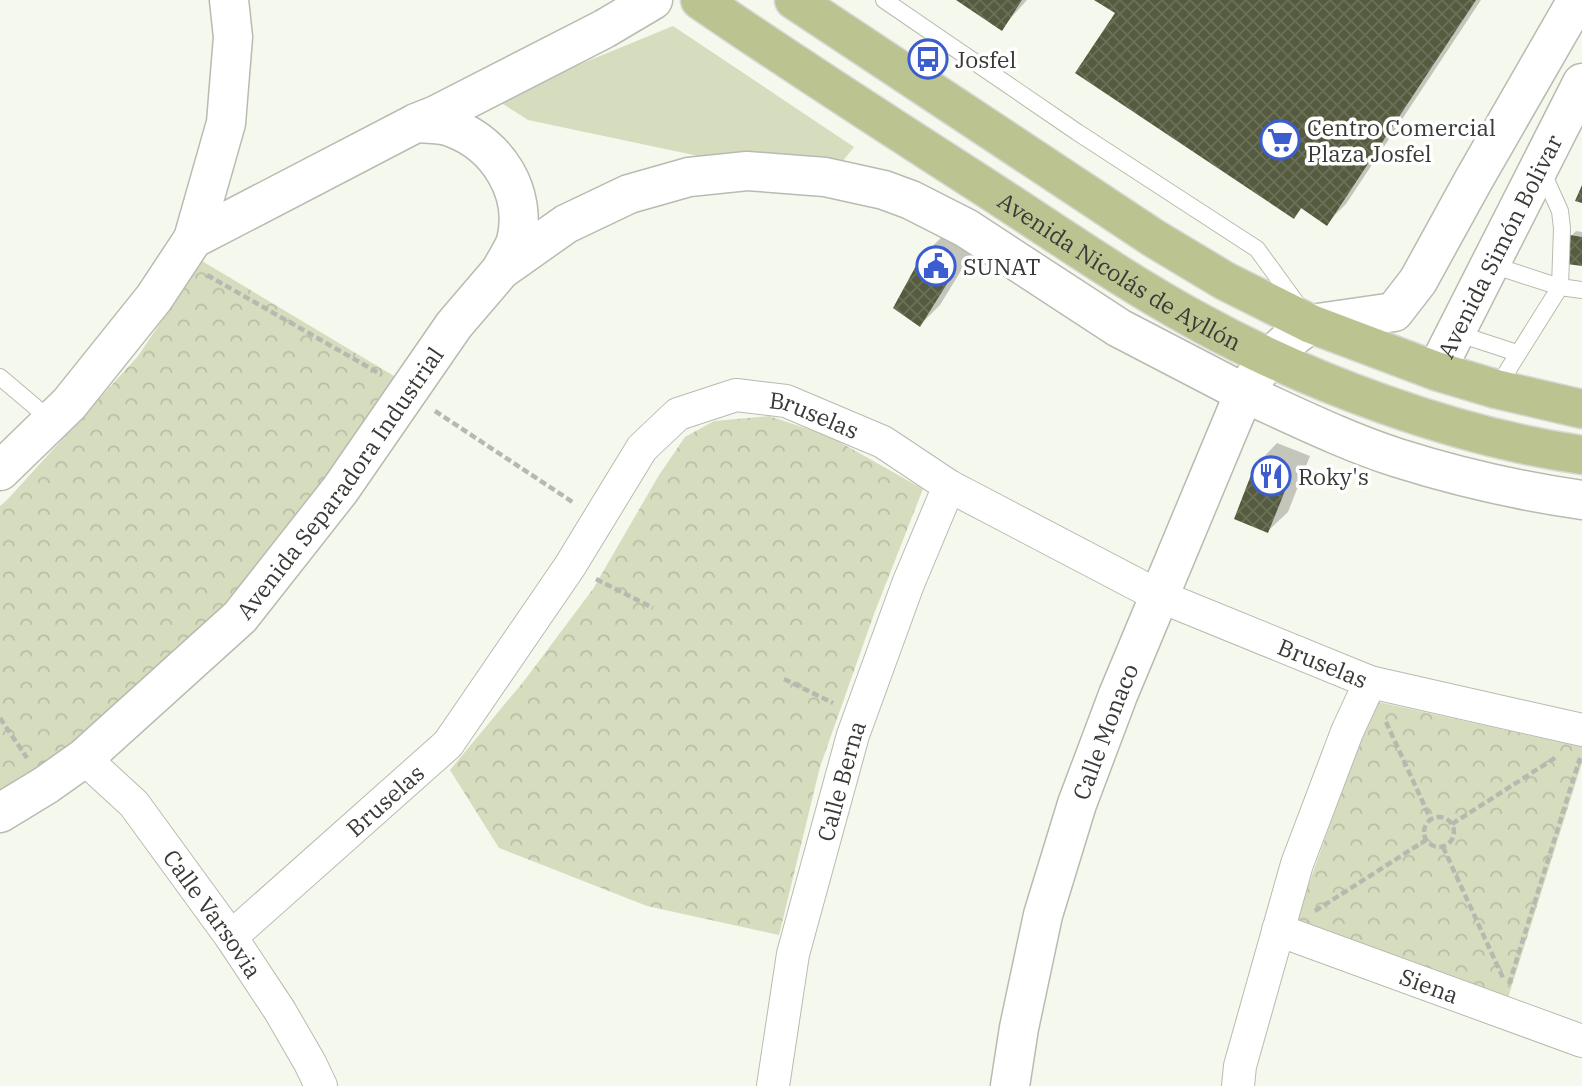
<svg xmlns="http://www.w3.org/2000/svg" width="1582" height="1086" viewBox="0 0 1582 1086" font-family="'IBM Plex Serif',serif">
<defs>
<pattern id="park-crowns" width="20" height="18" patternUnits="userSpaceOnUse" patternTransform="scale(1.75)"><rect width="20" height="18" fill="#d6ddbf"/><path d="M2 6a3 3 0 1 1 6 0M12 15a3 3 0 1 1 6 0" fill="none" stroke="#b8bea5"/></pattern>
<pattern id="building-cross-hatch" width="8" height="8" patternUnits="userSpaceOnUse" patternTransform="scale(1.75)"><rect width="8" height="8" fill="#555b3e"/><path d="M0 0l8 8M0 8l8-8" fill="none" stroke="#6b7059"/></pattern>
</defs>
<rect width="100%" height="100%" fill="#f5f8ec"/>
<path fill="#d6ddbf" d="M673 26 854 147 842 162 708 158 528 120 495 99Z"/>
<path fill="url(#park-crowns)" d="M202 261 399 379 312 502 218 615 73 753 0 796V506L7 500 138 356Z
M769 416 829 436 923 489 874 614 820 767 779 935 647 906 499 848 450 770 524 681 593 589 659 475 685 437 714 421Z
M1374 701 1582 747V763L1508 998 1296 920Z"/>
<path fill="#0003" d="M959 0H1027L1001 29Z
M1098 0H1481L1346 204 1327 223 1303 207 1294 217 1117 13Z
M1576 231 1582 232V264L1571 236Z
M944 235 973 251 940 305 920 325 924 254Z
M1277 443 1310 456 1288 512 1268 531 1258 463Z"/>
<path fill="url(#building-cross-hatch)" d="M956 0H1022L1002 31Z
M1094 0H1476L1327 226 1301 208 1294 219 1075 73 1115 13Z
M1582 185V203L1575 201Z
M1570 235 1582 237V266L1567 264Z
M923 253 955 271 920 327 893 308Z
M1256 462 1291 476 1268 533 1234 519Z"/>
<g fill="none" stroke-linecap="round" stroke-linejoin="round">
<g stroke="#b8bbb0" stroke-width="18">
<path id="service" d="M884 0 1077 132 1257 249 1300 308
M1489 264 1560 287 1562 228 1560 211 1542 171
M1456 333 1517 353
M0 377 52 421
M1496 389 1560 287 1582 290"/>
</g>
<g stroke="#b8bbb0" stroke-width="34">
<g id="minor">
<path id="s1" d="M84 758 134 804 231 937 280 1011 310 1063 321 1086"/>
<path id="s2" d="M1278 930 1582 1041"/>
<path id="s3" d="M231 937 448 744 570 566 642 448 678 414 736 395 786 401 883 442 949 486 1159 596 1370 682 1582 730"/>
<path id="s4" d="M773 1086 793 954 853 735 908 584 949 486"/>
<path d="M1238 1086 1240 1066 1297 864 1347 732 1370 682"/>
</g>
</g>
<g stroke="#b8bbb0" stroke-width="41">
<g id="tertiary">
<path d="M193 239 226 123 233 37 229 0"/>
<path d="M1311 324 1394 312 1418 281 1473 181 1577 0"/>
<path id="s5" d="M1436 371 1582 83"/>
<path id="s6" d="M1010 1086 1019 1028 1043 915 1077 804 1118 695 1244 393C1295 416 1345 441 1398 458 1458 477 1520 491 1582 500"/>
</g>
</g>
<g stroke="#b8bbb0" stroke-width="41">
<g id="secondary">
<path d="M416 123C427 124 442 123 453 128 498 145 528 193 516 241 513 251 505 261 501 270"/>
<path d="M0 471 69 404 154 298 193 239 416 123 436 115 604 29 653 0"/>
<path id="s7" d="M0 813 46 785 84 758 240 617 340 490 454 325 501 270 566 224 629 194 689 177 747 171 825 177 884 190 911 200 966 228 1119 328 1244 393C1262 364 1282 342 1311 324"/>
</g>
</g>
<g stroke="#d7d8d7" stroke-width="41">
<g id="primary">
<path id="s8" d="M700 0C793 64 888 125 983 186 1054 232 1124 281 1199 322 1310 383 1456 437 1582 455"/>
<path d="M794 0 1155 239 1225 281 1311 324 1436 371 1496 389 1582 409"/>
</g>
</g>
<path stroke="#b7b9b0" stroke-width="4.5" stroke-dasharray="7 3.5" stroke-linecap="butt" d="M207 275 382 375
M435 411 574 503
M596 579 653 608
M784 679 833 703
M0 718 27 758
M1386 722 1431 820
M1424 832a15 15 0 1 1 30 0a15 15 0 1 1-30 0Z
M1452 824 1558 756
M1443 847 1504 980
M1315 911 1426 840
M1509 984 1580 758"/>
<use href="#service" stroke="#fff" stroke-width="16"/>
<use href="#minor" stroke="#fff" stroke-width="32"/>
<use href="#tertiary" stroke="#fff" stroke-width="38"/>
<use href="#secondary" stroke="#fff" stroke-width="38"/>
<use href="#primary" stroke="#bbc491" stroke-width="38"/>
</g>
<defs>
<g id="bus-ring" transform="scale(2.0125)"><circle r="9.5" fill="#fff" stroke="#3c5dcf" stroke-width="1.5"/><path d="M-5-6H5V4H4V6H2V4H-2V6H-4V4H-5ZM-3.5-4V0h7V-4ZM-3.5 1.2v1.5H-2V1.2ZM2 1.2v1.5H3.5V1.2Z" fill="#3c5dcf"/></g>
<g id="supermarket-ring" transform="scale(2.0125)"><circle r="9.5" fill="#fff" stroke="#3c5dcf" stroke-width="1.5"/><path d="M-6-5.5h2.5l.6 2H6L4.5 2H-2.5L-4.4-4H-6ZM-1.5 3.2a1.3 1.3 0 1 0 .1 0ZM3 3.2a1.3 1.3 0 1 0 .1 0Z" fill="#3c5dcf"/></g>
<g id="civic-ring" transform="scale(2.0125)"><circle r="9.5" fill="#fff" stroke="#3c5dcf" stroke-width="1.5"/><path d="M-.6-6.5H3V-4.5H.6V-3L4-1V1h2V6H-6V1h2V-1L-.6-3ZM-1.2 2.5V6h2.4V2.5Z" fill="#3c5dcf"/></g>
<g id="restaurant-ring" transform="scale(2.0125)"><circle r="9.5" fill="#fff" stroke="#3c5dcf" stroke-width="1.5"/><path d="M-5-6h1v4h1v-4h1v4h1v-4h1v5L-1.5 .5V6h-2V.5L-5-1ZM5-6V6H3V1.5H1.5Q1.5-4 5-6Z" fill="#3c5dcf"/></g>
</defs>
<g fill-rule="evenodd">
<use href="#bus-ring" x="928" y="59"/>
<use href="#supermarket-ring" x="1280" y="140"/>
<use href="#civic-ring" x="936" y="266"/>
<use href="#restaurant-ring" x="1271" y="476"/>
</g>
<g text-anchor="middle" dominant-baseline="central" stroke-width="7" stroke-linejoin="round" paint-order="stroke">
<g font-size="23" fill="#393a36" stroke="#fff" text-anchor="start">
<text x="955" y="59">Josfel</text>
<text x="1307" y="127">Centro Comercial<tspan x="1307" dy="26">Plaza Josfel</tspan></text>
<text x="963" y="266">SUNAT</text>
<text x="1298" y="476">Roky's</text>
</g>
<g font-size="23" fill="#393a36" stroke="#fff">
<text stroke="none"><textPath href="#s5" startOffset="140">Avenida Simón Bolivar</textPath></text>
<text stroke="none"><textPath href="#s8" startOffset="500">Avenida Nicolás de Ayllón</textPath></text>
<text stroke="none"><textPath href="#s3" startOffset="836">Bruselas</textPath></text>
<text stroke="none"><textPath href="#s7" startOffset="478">Avenida Separadora Industrial</textPath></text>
<text stroke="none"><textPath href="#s3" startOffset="1404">Bruselas</textPath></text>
<text stroke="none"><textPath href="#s6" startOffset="368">Calle Monaco</textPath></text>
<text stroke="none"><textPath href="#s4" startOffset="313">Calle Berna</textPath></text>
<text stroke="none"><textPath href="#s3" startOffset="206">Bruselas</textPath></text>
<text stroke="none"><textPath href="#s1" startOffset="203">Calle Varsovia</textPath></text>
<text stroke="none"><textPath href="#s2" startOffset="161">Siena</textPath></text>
</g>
</g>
</svg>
